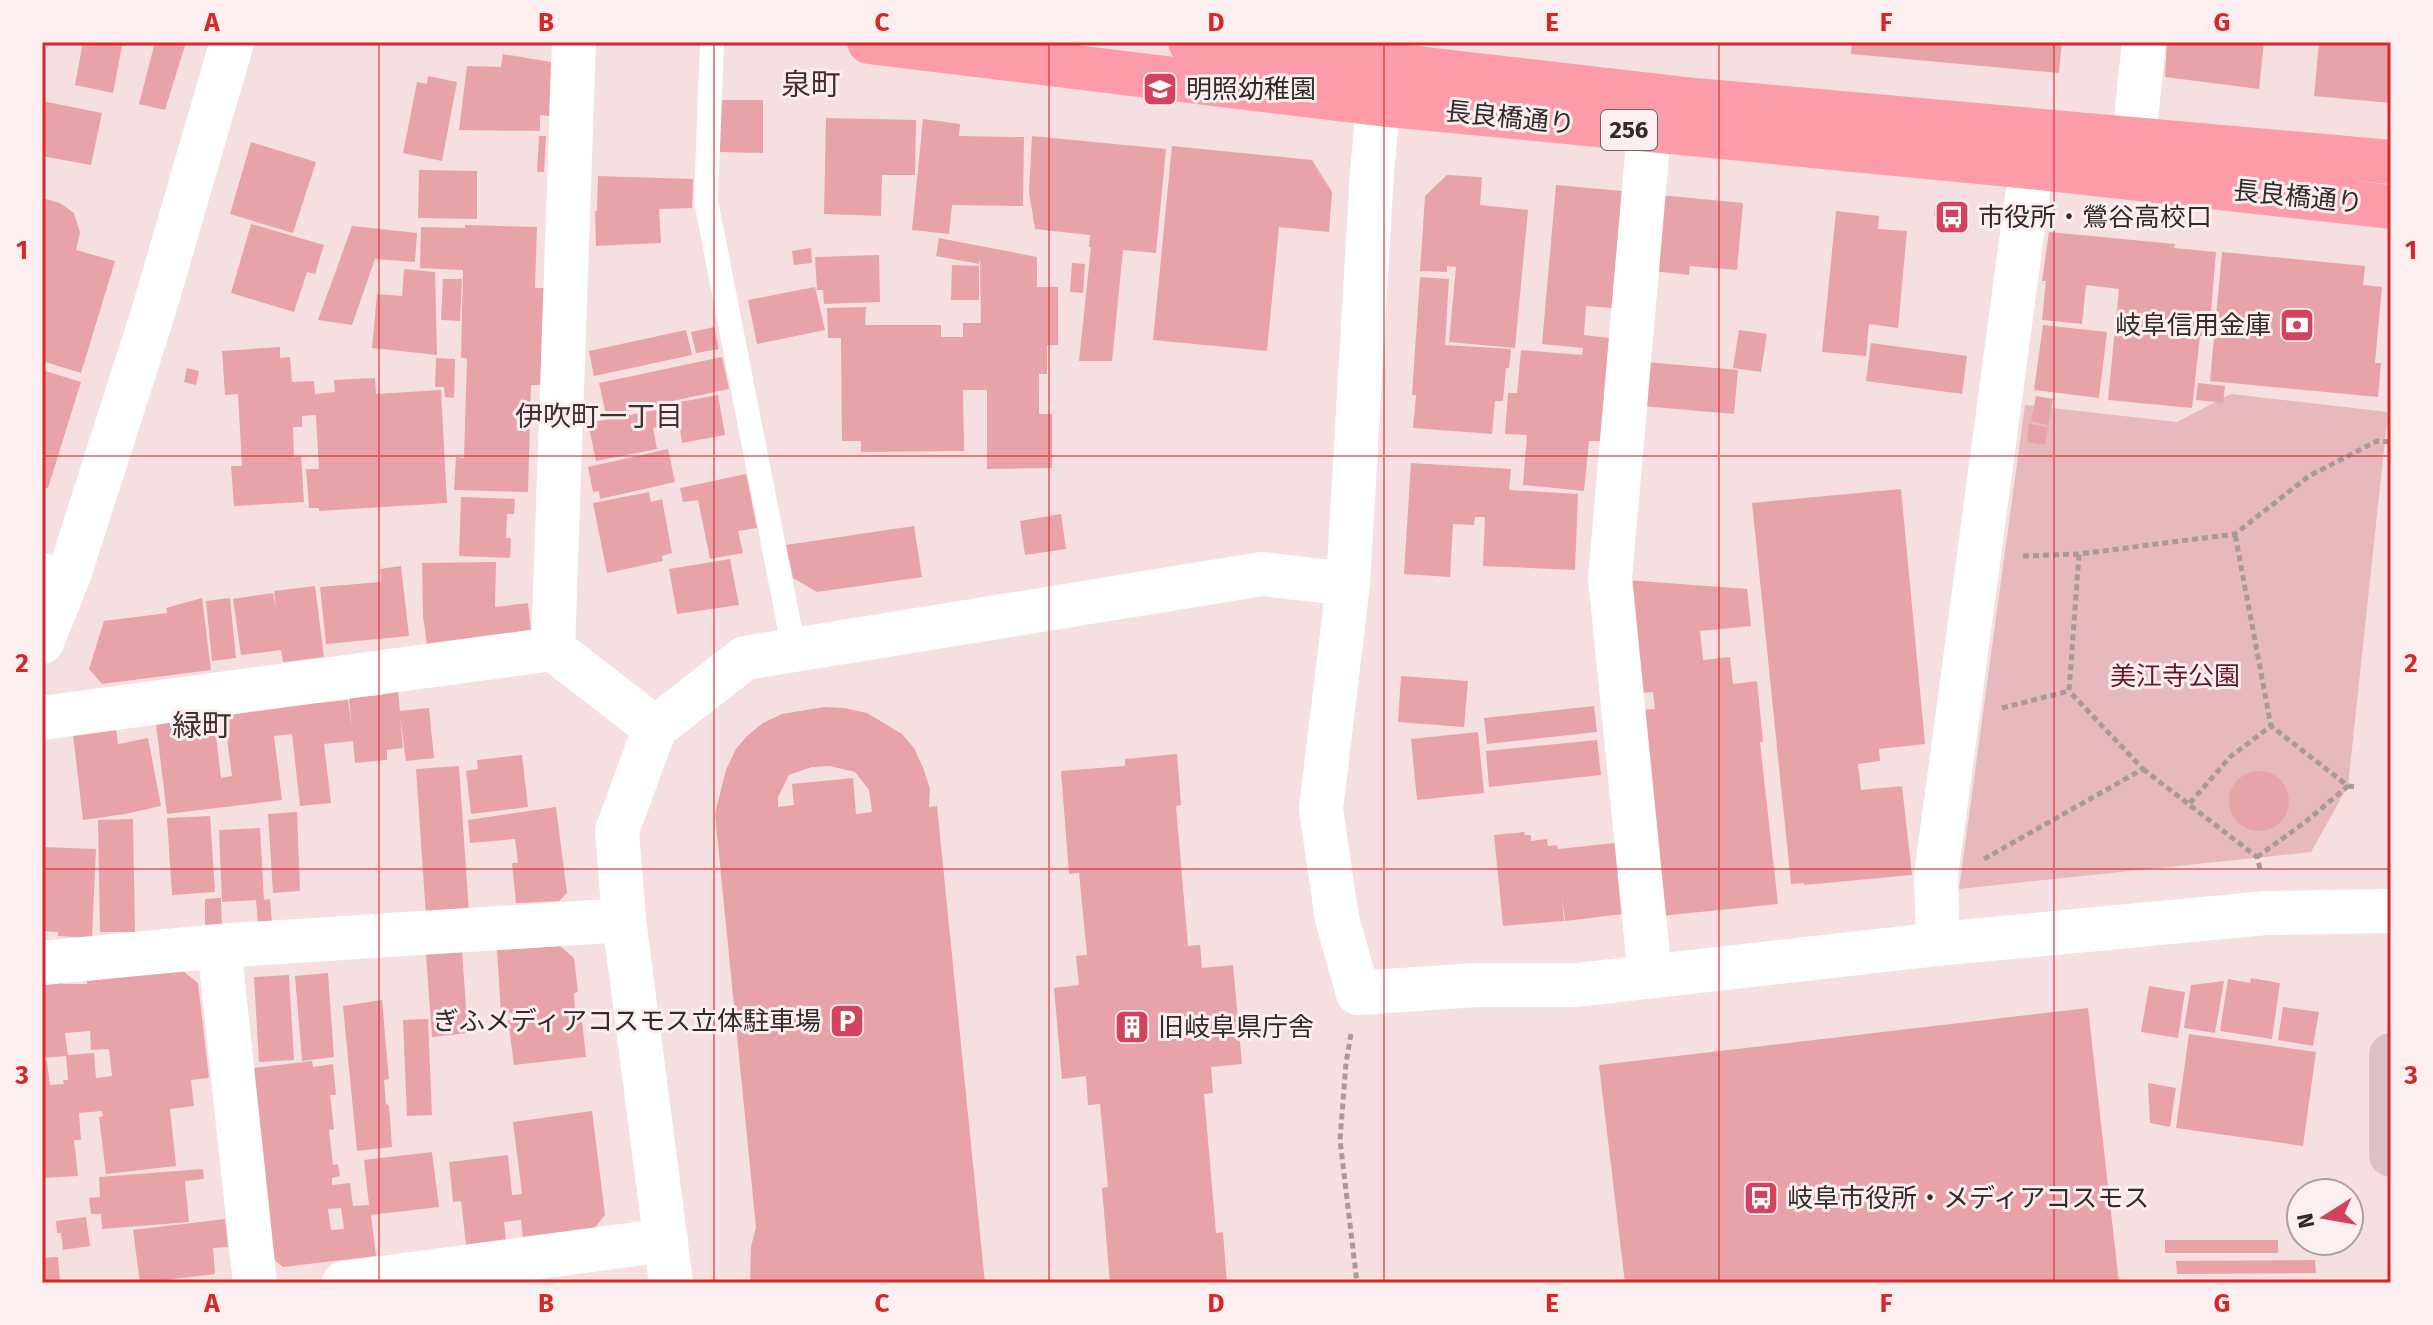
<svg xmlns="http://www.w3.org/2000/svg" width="2433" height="1325" viewBox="0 0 2433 1325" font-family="'Fira Sans','Noto Sans JP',sans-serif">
<rect width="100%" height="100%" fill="#f6dfe0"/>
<path fill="#e7b9bc" d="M2231 394 2388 412 2348 786 2311 852 1959 889 2025 405 2177 422Z"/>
<path fill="#e8a3a9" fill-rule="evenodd" d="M83 42H126L125 46H122L113 93 75 85Z
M155 42H186L165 110 139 104Z
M1852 42H2062L2059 73 1851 54Z
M2167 42H2264L2259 89 2165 77Z
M2319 42H2391V103L2314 96Z
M503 54 551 62 549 116 540 115V131L459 130 467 66 501 67Z
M428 76 457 82 442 161 403 153 417 82 427 84Z
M719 100H763V153L719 152Z
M42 101 102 113 91 165 42 156Z
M826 118 916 120 915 175H882L881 216 824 214Z
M923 119 960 124 959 136 1024 137 1023 206 952 205 949 234 912 230Z
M539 136H546L544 172H537Z
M1032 136 1166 149 1156 253 1123 250 1112 361H1079L1091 247H1089L1090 235 1035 229 1029 192Z
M251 142 316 162 293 233 230 214Z
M1172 146 1312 160 1332 192 1329 232 1279 227 1267 351 1153 340Z
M419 170 477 171V219L418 218Z
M1447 175 1482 177 1480 205 1528 210 1515 348 1449 342 1456 267 1447 266V272L1420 271 1425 196Z
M598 176 693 179 692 208 659 209 661 243 596 246 595 211H597Z
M1556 185 1622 191 1612 308 1586 306 1584 335 1609 338 1601 441H1589L1584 491 1523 485 1527 435 1505 434 1508 393H1517L1521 350 1582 355 1583 348 1542 344Z
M1660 195 1743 203 1737 270 1690 266 1689 275 1653 271Z
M42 198 60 203 74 213 80 233 76 250 115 261 81 373 42 361Z
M1935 205 1961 207 1960 218 1934 216Z
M1836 211 1879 216 1878 229 1907 231 1898 328 1869 324 1866 356 1822 352Z
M251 224 324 245 315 274 307 272 294 312 231 293Z
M465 225 537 227 535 288H544L541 385H531L528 492 454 490 456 457 464 458 467 358H461L463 270 420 268 421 227 465 228Z
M352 226 417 233 415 262 375 259 352 325 318 320Z
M2049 232 2175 244 2174 248 2216 252 2209 336H2200L2192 408 2108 400 2119 289 2086 285 2082 324 2042 320 2046 281H2042Z
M939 238 1037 257V287H1058V345H1047V374H1039V414H1052V468L987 469V390H963L964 451 861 452V441H842L841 338H828L827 308 866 307 865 325H941V337H963V323H981L980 258 979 264 936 256Z
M811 248 812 263 794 265 792 251Z
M2222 252 2365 266 2363 285 2382 287 2375 363H2381L2378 397 2210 381Z
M879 255 880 302 824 304 823 290H817L815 257Z
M1072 263 1085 264 1083 293 1070 292Z
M952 265 979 266V300H951Z
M404 269 435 272 437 355 372 348 377 294 402 296Z
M1420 277 1449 279 1445 345 1511 349 1509 368H1506L1503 401H1495L1492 434 1413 428 1416 395H1412Z
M443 279H462L460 321 441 320Z
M815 287 825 330 757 344 748 300Z
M2043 325 2107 332 2099 398 2034 390Z
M714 327 719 349 696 353 691 332Z
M686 330 692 355 594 376 589 351Z
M1739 330 1767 334 1761 372 1733 368Z
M1871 343 1967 356 1962 394 1866 381Z
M280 347V358L290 357 292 382 314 381 315 394 335 392 334 380 375 378 376 394 441 390 447 503 319 511V508H309L306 469H319L316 415 302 416V427H293L294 457 301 456 304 502 234 506 231 466H242L238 394 225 395 222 351Z
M722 357 729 389 606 415 599 383Z
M436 358 455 359 454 398 445 397 444 387H435Z
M1646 362 1738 370 1734 414 1642 406Z
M187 368 199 371 196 385 184 382Z
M42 370 81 382 48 488 42 487Z
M2198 383 2225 386 2223 403 2196 400Z
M718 395 725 435 682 443 679 423 653 428 657 449 596 461 588 423 676 406 675 403Z
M2036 396 2053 399 2048 425 2031 421Z
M2029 424 2048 427 2045 445 2027 442Z
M668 449 675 482 600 499 599 491 593 492 588 467Z
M1411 463 1511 469 1509 490 1578 494 1575 570 1483 566 1485 517H1475L1474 525 1453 524 1450 577 1404 574Z
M746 474 757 528 738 531 743 553 710 559 698 500 683 502 680 488Z
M1901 489 1925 744 1879 749 1880 761 1858 764 1861 790 1902 786 1912 875 1804 885V883L1791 884 1752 503Z
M649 492 651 502 662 499 672 553 662 556 663 561 607 573 593 503Z
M461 497 515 499 514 514H507L506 538H511L510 558 459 556Z
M1061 514 1066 549 1025 555 1020 521Z
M914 526 922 577 817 592 793 578 786 545Z
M730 559 739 605 677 614 669 569Z
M496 562 495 607 528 603 531 632 427 645 423 616 422 563Z
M401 566 409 636 326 644 320 587 381 582 380 569Z
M1627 580 1747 589 1751 626 1700 631 1703 660 1730 657 1733 684 1757 681 1763 742H1760L1778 904 1661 916 1641 710 1655 709 1653 692 1639 693Z
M315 586 324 657 283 662 281 650 241 655 233 599 273 593 276 608 274 591Z
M202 598 211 670 102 684 89 669 104 621 167 613 166 608Z
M230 598 236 658 212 661 206 601Z
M1401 676 1468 681 1464 727 1398 722Z
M398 690 400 711 429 708 434 758 406 761 400 715 403 748 387 750V760L355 763 353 741 324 744 331 803 300 806 292 734 274 736 282 800 167 814 155 716 213 709 221 778 232 776 223 708 318 697 319 703 348 700 352 727 349 698 382 695 381 691Z
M1594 706 1597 732 1487 744 1484 718Z
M824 707 844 708 867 713 902 734 914 748 924 770 930 789 929 807 937 806 985 1283H750L751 1247 756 1227 715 814 726 770 736 749 748 735 763 723 782 714ZM830 766 855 772 869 790 872 812 856 814 853 778 792 784 794 805 778 807V797L789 775 812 767Z
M115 721 118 744 148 738 161 806 125 814 83 820 72 726Z
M1478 732 1484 793 1417 800 1411 739Z
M1597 740 1601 775 1489 787 1486 751Z
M1177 754 1181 805 1176 806 1188 946 1200 945 1202 968 1233 965 1242 1064 1211 1067 1213 1093 1204 1094 1216 1233 1223 1232 1227 1283H1110L1102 1188 1108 1187 1100 1104 1088 1105 1086 1076 1062 1079 1054 988 1079 985 1076 956 1087 955 1079 873 1069 874 1061 771 1125 766V759Z
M522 755 528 807 471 814 466 771 478 769 477 760Z
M459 766 469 913 426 916 416 769Z
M2229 801a30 30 0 1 1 60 0a30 30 0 1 1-60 0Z
M556 807 567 893 559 901 516 903 512 863H518L515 839 470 843 468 820Z
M297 812 300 891 273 893 268 814Z
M210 816 215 892 172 895 167 818Z
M133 819 135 932H100L98 820Z
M260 828 264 900 270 899 272 923 258 924 256 900 222 902 219 830Z
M1525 832 1524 835H1531V841L1547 839 1548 846 1557 845 1558 849 1615 843 1623 914 1565 921 1562 897 1564 921 1503 926 1494 835Z
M42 847 96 849 92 938 58 936V932L42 931Z
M221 898 222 929H205V899Z
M560 946 574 958 578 992 574 993 575 1012 568 1013 569 1022 582 1021 586 1057 514 1065 508 1020 518 1019 517 1012 501 1014 497 950Z
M462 952 468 1033 432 1037 426 954Z
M183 971 198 983 209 1078 191 1080 194 1106 170 1109 176 1166 106 1174 99 1117 103 1116 102 1111 79 1113 81 1140H74L78 1176 42 1178V1062L47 1061 50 1085 64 1084 63 1080H68L66 1056 42 1058V981L62 979 63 984H87V977ZM90 1031 91 1050 109 1049 112 1076 96 1078 94 1053 68 1055 65 1033Z
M328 973 334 1057 302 1061 295 976Z
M289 975 294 1060 259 1062 254 977Z
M2251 978 2280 983 2272 1039 2220 1031 2228 979 2250 983Z
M2224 981 2215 1033 2184 1028 2191 985Z
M2149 986 2185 992 2178 1038 2141 1032Z
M382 1000 389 1079 384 1080 386 1104 389 1105 392 1147 357 1151 343 1006Z
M2283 1007 2319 1012 2313 1046 2278 1040Z
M2088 1008 2119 1283H1625L1599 1065Z
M428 1019 432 1115 407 1116 403 1020Z
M2189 1034 2316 1052 2303 1146 2176 1128Z
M312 1061 313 1067 333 1064 336 1095H330L334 1129 329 1130 333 1165 338 1164 340 1176 332 1178V1185L350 1183 353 1206 369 1205 364 1160 432 1152 439 1207 371 1215 376 1256 283 1267 268 1255 246 1069ZM341 1208 344 1229 331 1230 328 1209Z
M2148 1083 2176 1088 2170 1127 2150 1123Z
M592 1111 605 1215 593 1230 523 1238 521 1220 504 1222 506 1240 466 1245 461 1201 453 1202 449 1162 508 1155 512 1195 522 1194 513 1122Z
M203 1169 204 1179 185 1181 189 1222 102 1229 101 1214H91L89 1198 100 1197 99 1177Z
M86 1217 90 1246 63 1250 61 1233H57L56 1221Z
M225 1219 228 1247 213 1248 215 1274 140 1283 133 1230Z
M2165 1240H2278V1253H2165Z
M58 1257 60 1283H42V1258Z
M2315 1260 2316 1273 2177 1274 2176 1261Z"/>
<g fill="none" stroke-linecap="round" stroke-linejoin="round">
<path stroke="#a99" stroke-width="5" stroke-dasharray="6 4" stroke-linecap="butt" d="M2023 556 2079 554 2235 534 2309 476 2377 441 2391 442
M2002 708 2069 691 2079 554
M2143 769 2257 857 2261 872
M2348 786 2356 787
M2190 803 2230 757 2271 726 2235 534
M2257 857 2304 823 2348 786 2271 726
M1984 859 2143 769 2069 691
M1351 1034 1346 1063 1340 1140 1357 1283"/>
<path stroke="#fff" stroke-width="24" d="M712 42 706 201 794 650
M42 565 70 572"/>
<path stroke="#fff" stroke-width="44" d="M1649 132 1610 578 1650 976
M2134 138 2144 42
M553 649 574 42
M42 718 553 649 655 728
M1938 944 1936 876 2031 167
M219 946 255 1283
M42 963 219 946 624 920
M344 1283 666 1240"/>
<path stroke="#fff" stroke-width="44" d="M1384 42 1372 172 1348 584 1321 809 1337 919 1358 993 1477 985H1576L1938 944 2266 913 2391 911
M42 642 70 572 153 313 232 42
M671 1283 624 920 617 831 655 728 745 658 1262 574 1348 584"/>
<path stroke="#dfbfc3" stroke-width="44" d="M2391 1055V1155"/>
<path stroke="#fc9ca8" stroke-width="44" d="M869 42 1379 104 2031 167 2391 207
M1190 42 1695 100 2391 162"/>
</g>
<path fill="none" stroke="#d62828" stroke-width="2" stroke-opacity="0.55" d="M379 42V1283M714 42V1283M1049 42V1283M1384 42V1283M1719 42V1283M2054 42V1283M42 456H2391M42 869H2391"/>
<defs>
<g id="school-square" transform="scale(1.8)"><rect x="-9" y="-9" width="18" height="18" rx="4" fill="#d3435d" stroke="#fdefef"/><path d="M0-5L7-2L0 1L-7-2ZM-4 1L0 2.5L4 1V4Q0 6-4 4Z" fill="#fff"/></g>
<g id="bus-square" transform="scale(1.8)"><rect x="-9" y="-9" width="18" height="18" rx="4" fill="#d3435d" stroke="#fdefef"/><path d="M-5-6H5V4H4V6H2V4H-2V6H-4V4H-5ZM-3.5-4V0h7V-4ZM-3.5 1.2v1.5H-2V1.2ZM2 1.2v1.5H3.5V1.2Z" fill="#fff"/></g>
<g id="bank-square" transform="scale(1.8)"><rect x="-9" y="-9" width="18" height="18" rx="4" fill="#d3435d" stroke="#fdefef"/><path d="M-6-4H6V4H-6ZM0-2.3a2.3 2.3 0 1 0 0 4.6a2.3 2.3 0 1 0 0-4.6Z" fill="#fff"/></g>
<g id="parking-square" transform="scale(1.8)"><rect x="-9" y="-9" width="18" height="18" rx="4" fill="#d3435d" stroke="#fdefef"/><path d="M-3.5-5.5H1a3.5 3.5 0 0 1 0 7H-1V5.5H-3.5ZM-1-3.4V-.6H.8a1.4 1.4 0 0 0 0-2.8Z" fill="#fff"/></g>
<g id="building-square" transform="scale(1.8)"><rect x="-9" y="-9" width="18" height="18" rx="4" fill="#d3435d" stroke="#fdefef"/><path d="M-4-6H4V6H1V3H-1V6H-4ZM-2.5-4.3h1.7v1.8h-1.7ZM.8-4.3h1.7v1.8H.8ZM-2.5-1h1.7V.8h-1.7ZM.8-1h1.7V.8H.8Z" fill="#fff"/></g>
</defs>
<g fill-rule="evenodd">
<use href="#school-square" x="1160" y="89"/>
<use href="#bus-square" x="1952" y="217"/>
<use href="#bank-square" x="2297" y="325"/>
<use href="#parking-square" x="847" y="1021"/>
<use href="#building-square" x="1132" y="1027"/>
<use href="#bus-square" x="1761" y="1198"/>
</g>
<g text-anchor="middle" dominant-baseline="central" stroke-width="6" stroke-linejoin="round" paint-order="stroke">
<rect fill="#fdefef" stroke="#6f6464" stroke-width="2" x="1601" y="110" width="56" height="40" rx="6"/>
<g font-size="24" font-weight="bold" fill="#322929">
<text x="1629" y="130">256</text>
</g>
<g font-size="26" fill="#322929" stroke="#fdefef" text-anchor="start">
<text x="1186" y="89">明照幼稚園</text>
<text x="1978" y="217">市役所・鶯谷高校口</text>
<text x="2271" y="325" text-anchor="end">岐阜信用金庫</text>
<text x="821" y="1021" text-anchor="end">ぎふメディアコスモス立体駐車場</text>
<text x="1158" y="1027">旧岐阜県庁舎</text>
<text x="1787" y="1198">岐阜市役所・メディアコスモス</text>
</g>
<g font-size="26" fill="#322929" stroke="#fdefef">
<text transform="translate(1510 118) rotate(6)">長良橋通り</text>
<text transform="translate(2298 197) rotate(6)">長良橋通り</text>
</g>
<g font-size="26" fill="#671727" stroke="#fdefef">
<text x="2175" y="676">美江寺公園</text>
</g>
<g font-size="28" fill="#412f31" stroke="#fdefef">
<text x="599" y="416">伊吹町一丁目</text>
</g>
<g font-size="30" fill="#412f31" stroke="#fdefef">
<text x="811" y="85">泉町</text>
<text x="202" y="726">緑町</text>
</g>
</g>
<rect width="2433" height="1325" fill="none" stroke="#fdefef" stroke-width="88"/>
<g transform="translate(2325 1217) rotate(259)"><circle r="38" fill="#fdefef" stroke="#aca0a0" stroke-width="2"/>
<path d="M0-6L14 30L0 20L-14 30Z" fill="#d3435d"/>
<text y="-12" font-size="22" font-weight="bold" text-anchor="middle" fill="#322929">N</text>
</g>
<rect x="44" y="44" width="2345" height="1237" fill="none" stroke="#d62828" stroke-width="3"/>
<g font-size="26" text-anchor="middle" font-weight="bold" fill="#d62828">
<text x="212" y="31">A</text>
<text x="546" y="31">B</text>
<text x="882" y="31">C</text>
<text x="1216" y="31">D</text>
<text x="1552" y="31">E</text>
<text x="1886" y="31">F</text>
<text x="2222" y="31">G</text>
<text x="22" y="259">1</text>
<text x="2411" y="259">1</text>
<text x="22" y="672">2</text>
<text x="2411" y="672">2</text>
<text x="22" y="1084">3</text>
<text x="2411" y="1084">3</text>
<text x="212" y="1312">A</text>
<text x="546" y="1312">B</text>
<text x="882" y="1312">C</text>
<text x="1216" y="1312">D</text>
<text x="1552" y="1312">E</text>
<text x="1886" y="1312">F</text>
<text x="2222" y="1312">G</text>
</g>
</svg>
